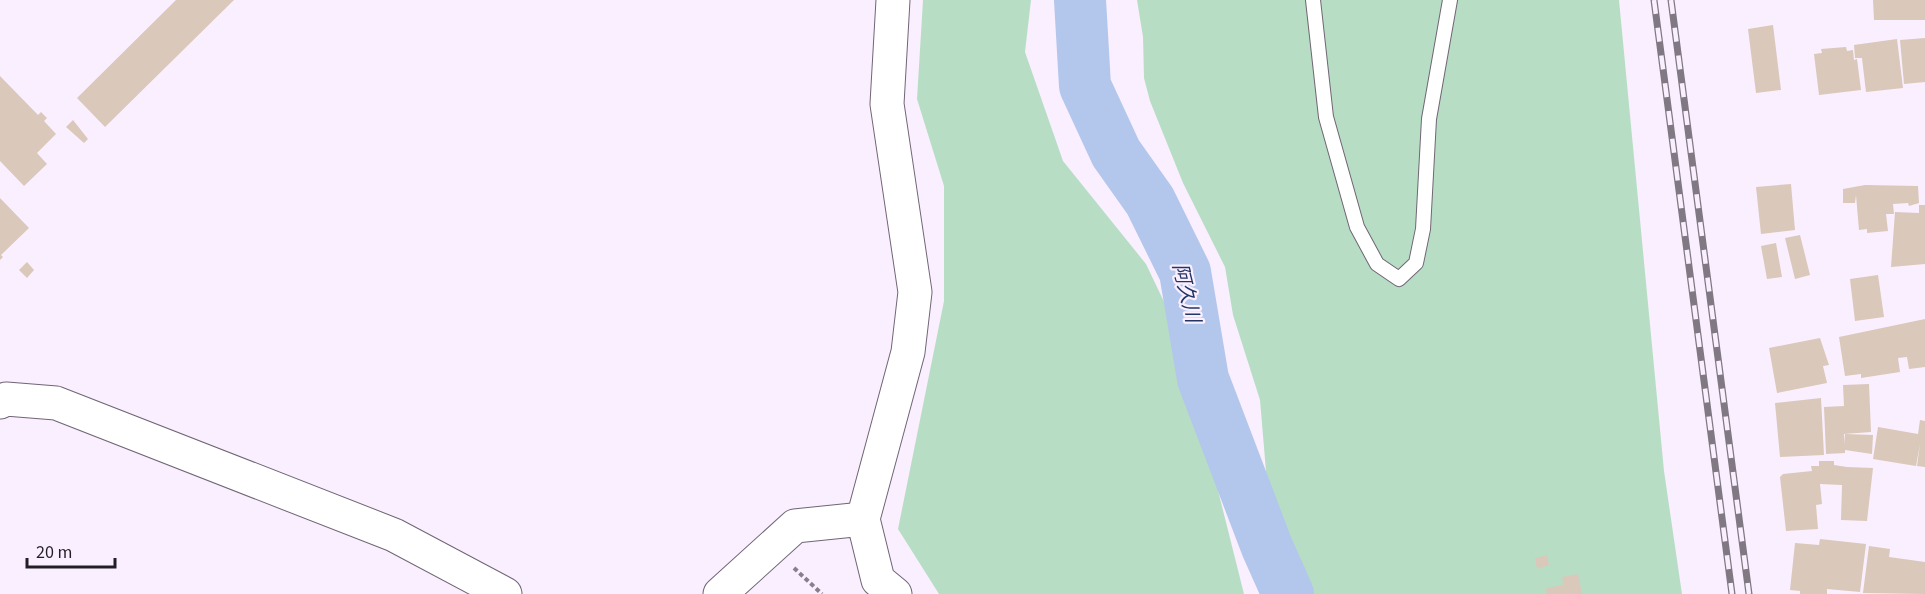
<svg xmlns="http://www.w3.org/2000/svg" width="1925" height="594" viewBox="0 0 1925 594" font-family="'Source Sans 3','Noto Sans JP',sans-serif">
<rect width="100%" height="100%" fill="#faeffe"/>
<path fill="#b7dec4" d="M923 0H1031L1025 52 1063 161 1146 264 1178 331 1244 594H939L898 529 944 301V186L917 99Z
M1137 0H1619L1664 471 1682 594H1309L1268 495 1260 400 1233 315 1225 267 1183 183 1150 101 1144 78 1143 37Z"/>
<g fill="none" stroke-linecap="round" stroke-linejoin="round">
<path stroke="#b3c6ec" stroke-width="52" d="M1080 0 1085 86 1116 153 1150 201 1185 272 1203 379 1267 547 1288 594"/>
</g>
<path fill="#dac8ba" d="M176 0H234L105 127 77 98Z
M1873 0H1925V20H1874Z
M1773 25 1781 90 1756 93 1748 29Z
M1925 38V82L1904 84 1900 40Z
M1897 39 1903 88 1866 92 1862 58H1855L1854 45Z
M1846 47 1847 51 1853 50 1854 60 1857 59 1861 90 1819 95 1814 54 1822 53 1821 49Z
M0 76 38 115 41 112 47 118 44 121 56 134 37 153 47 164 24 186 0 161Z
M73 120 88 139 84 143 66 127Z
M1791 184 1795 230 1761 234 1756 187Z
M1865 185 1918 186 1919 203 1909 206 1908 203 1893 204 1894 214H1886L1888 231 1867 233V229L1859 230 1856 195 1855 203H1843V189Z
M0 198 29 228 1 255 3 257 0 260Z
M1919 205H1925V264L1891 267 1895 212 1919 213Z
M1800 235 1810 275 1795 279 1785 238Z
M1776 243 1782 277 1767 279 1761 246Z
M27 262 34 270 27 278 19 270Z
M1878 275 1884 317 1855 321 1850 279Z
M1925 319V367L1909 369 1907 357 1898 358 1900 372 1861 378V374L1845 376 1839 337Z
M1820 338 1829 365 1823 366 1827 383 1777 393 1769 348Z
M1869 384 1871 432 1844 434V444L1845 434 1873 435 1872 454 1845 450V453L1826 454 1824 407 1844 406 1843 385Z
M1821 398 1824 455 1780 457 1775 403Z
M1920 420 1925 421V467L1917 466 1920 444 1916 466 1873 459 1878 427 1918 434Z
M1819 461H1834V465L1847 467 1873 468 1867 521 1841 520 1842 485 1820 484 1822 504 1816 505 1818 529 1786 531 1780 477 1783 474 1812 471 1811 466H1819Z
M1820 539 1866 544 1860 592 1827 589V594H1800V591L1790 590 1795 543 1819 545Z
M1869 546 1890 549 1889 557 1925 562V594L1863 593Z
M1547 555 1549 565 1537 569 1535 558Z
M1578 574 1582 594H1547L1546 588 1563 585 1562 577Z"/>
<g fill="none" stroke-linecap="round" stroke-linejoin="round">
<g stroke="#706575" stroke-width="16">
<path id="lane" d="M1313 0 1326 117 1357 227 1377 264 1399 279 1416 263 1423 229 1429 119 1450 0"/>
</g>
<g stroke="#706575" stroke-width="35">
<path id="secondary" d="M893 0 887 104 915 292 908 352 863 519 878 580 895 594
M0 402 6 399 56 403 394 535 505 594
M720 594 795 526 863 519"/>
</g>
<path stroke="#87808a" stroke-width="4" stroke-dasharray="4.5 3" stroke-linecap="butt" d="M794 568 822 594"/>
<use href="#lane" stroke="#fff" stroke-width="14"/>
<use href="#secondary" stroke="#fff" stroke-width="33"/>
<g stroke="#807882" stroke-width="7">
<path id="rail" d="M1654 0 1732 594
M1671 0 1749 594"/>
</g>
<use href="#rail" stroke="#faeffe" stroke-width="4.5" stroke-dasharray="14" stroke-linecap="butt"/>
</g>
<g text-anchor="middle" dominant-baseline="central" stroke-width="4.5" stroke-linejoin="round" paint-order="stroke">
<g font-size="20" font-style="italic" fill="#223666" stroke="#faeffe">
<text transform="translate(1186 293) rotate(76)">阿久川</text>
</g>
</g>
<path d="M27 558v9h88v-9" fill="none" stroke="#231e25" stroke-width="3"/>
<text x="36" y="558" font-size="18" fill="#231e25" stroke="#faeffe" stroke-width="4.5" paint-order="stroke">20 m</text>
</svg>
